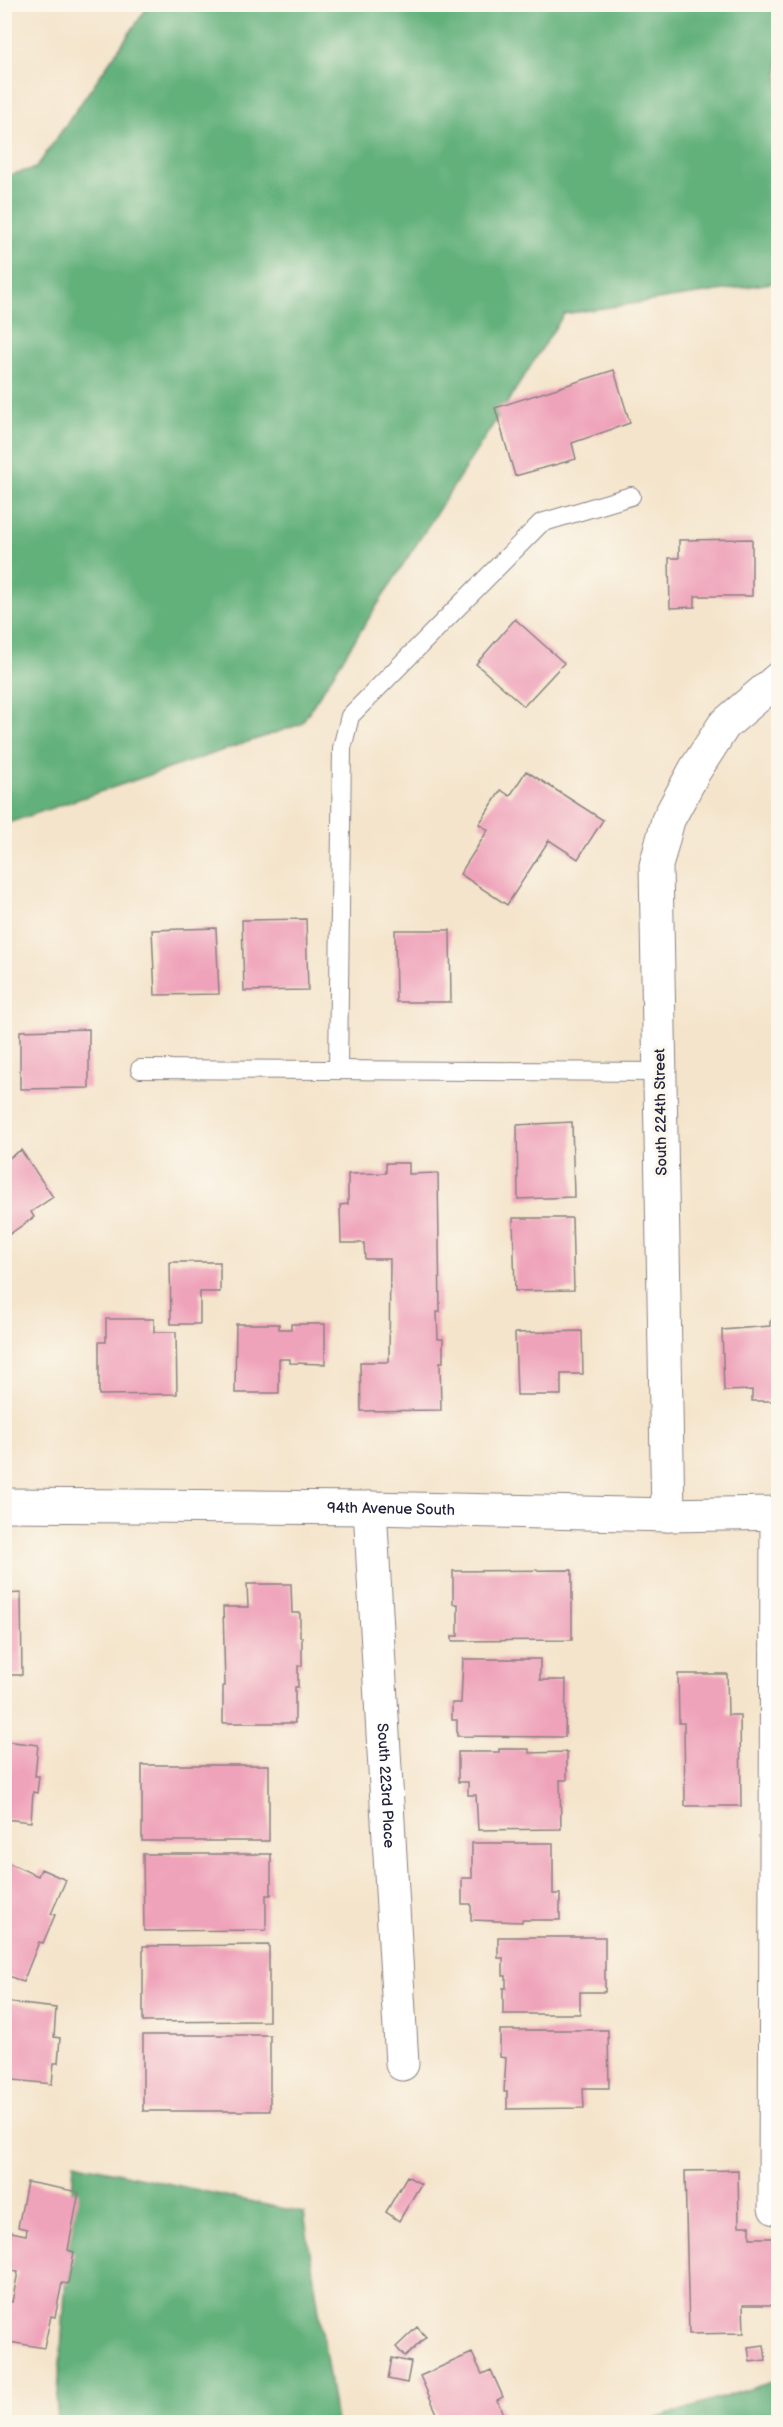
<svg xmlns="http://www.w3.org/2000/svg" width="783" height="2427" viewBox="0 0 783 2427" font-family="'Balsamiq Sans',sans-serif">
<rect width="100%" height="100%" fill="#fbf7ec"/>
<filter id="ink" filterUnits="userSpaceOnUse"><feTurbulence type="fractalNoise" baseFrequency=".0167" numOctaves="2"/><feDisplacementMap in="SourceGraphic" scale="12" xChannelSelector="R" yChannelSelector="G"/><feConvolveMatrix kernelMatrix="1 2 1 2 8 2 1 2 1" color-interpolation-filters="sRGB"/></filter>
<filter id="wash" filterUnits="userSpaceOnUse"><feTurbulence type="fractalNoise" baseFrequency=".008" numOctaves="4" result="noise"/><feDisplacementMap in="SourceGraphic" scale="24" xChannelSelector="R" yChannelSelector="G"/><feGaussianBlur stdDeviation="1.35" result="paint"/><feColorMatrix in="noise" values="0 0 0 0 0 0 0 0 0 0 0 0 0 0 0 0 0 1.4 0 .05"/><feComposite in="paint" operator="in"/></filter>
<g filter="url(#wash)">
<rect width="100%" height="100%" fill="#f4e4cb"/>
<path fill="#62b07a" stroke="#42695a" stroke-width="1.5" d="M149 5H778V282L564 314 301 724 5 824V176L36 168Z
M74 2163 304 2213 336 2422H56Z
M778 2380V2422H645Z"/>
<g id="blocks">
<path fill="#efa3ba" d="M614 370 630 423 572 443 576 459 515 476 495 408Z
M752 539V596H695V607L670 608 669 558H679V540Z
M515 619 564 663 524 706 476 664Z
M526 771 603 820 578 859 549 840 507 905 460 874 488 830 479 824 501 790 510 796Z
M306 919 308 990 244 991 242 920Z
M216 928 219 994 155 995 152 930Z
M395 930H450L451 1002H396Z
M89 1029V1088L20 1089V1031Z
M572 1122 574 1197 518 1199 517 1125Z
M21 1150 53 1197 31 1212 34 1217 4 1238V1161Z
M386 1163H409V1174L438 1173 440 1312H437L438 1339H443V1362H440L441 1410 361 1411 360 1362H389L390 1259H365L364 1243H341L340 1205 348 1204V1174L386 1173Z
M513 1218H572L574 1290 515 1291Z
M170 1262H220V1292H200V1324H171Z
M778 1312V1401H752V1390L724 1391 722 1330 770 1326V1322Z
M106 1319H154V1332H176L177 1394 99 1395V1342H106Z
M236 1324H279V1329H291V1324H325V1364L290 1363V1359H279V1393H235Z
M582 1331 583 1374H561V1395H517L515 1333Z
M572 1570V1640L452 1641V1636H458V1604H453V1571Z
M247 1584H291L292 1613H300V1637H302V1666H298V1687H295V1723H223V1686H225L223 1607H248Z
M21 1593 22 1675H4V1594Z
M463 1659H540V1680H566L565 1737 457 1736V1720H452V1703H461Z
M678 1674H727L728 1715H740L741 1806H685L684 1723H679Z
M4 1741 38 1745 35 1776H39L37 1793 33 1792 31 1822 4 1819Z
M499 1749H529V1753L567 1752V1780H560L561 1829 478 1830 476 1795H468V1782H458V1752H499Z
M142 1765H269V1841H142Z
M472 1843H553V1894H560V1920H522V1922L471 1920V1904H462V1878H472Z
M143 1854H271V1895H266V1930L144 1931Z
M4 1861 38 1876 41 1869 66 1880 51 1914 55 1915 43 1943 39 1942 23 1982 4 1974Z
M498 1937H605V1992H580V2014H503V1988H506V1976H503V1958H498Z
M269 1945V2021L143 2022V1946Z
M4 2002 56 2008 54 2037 60 2038 58 2063H54L52 2084 4 2079Z
M500 2030H608L609 2088H583L584 2108 507 2109V2092H504L506 2058 500 2057Z
M143 2035H270V2111H143Z
M738 2170 739 2226H750V2238H778V2305H743L744 2333 689 2334 685 2171Z
M407 2176 421 2184 399 2221 386 2212Z
M27 2182 79 2192 68 2250 74 2252 68 2284 62 2283 55 2317 51 2316 44 2348 4 2341V2300L12 2302 18 2272 4 2270V2238L7 2231 26 2235 27 2229 18 2227Z
M417 2327 426 2337 405 2357 396 2347Z
M764 2345 766 2360 750 2362 748 2347Z
M472 2353 482 2374 491 2370 503 2397 497 2400 506 2421 441 2422 420 2376Z
M392 2358 411 2362 407 2383 388 2379Z"/>
</g>
</g>
<g filter="url(#ink)">
<use href="#blocks" fill-opacity="0" stroke="#8b8383" stroke-width="1.5"/>
<g fill="none" stroke-linecap="round" stroke-linejoin="round">
<g stroke="#8b8383" stroke-width="20">
<path id="service" d="M140 1069 660 1072
M338 1070 342 748 350 716 541 523 631 496"/>
</g>
<g stroke="#8b8383" stroke-width="35">
<g id="minor">
<path id="s1" d="M4 1505 370 1508 668 1515 778 1513"/>
<path id="s2" d="M370 1508 402 2064"/>
<path d="M668 1515 656 866 668 820 695 770 724 725 778 679"/>
<path d="M775 2208 777 1513"/>
</g>
</g>
<use href="#service" stroke="#fff" stroke-width="18"/>
<use href="#minor" stroke="#fff" stroke-width="33"/>
</g>
</g>
<g text-anchor="middle" dominant-baseline="central" stroke-width="6" stroke-linejoin="round" paint-order="stroke">
<g font-size="15" fill="#22223b" stroke="#fbf7ec">
<text transform="translate(661 1112) rotate(-91)">South 224th Street</text>
<text stroke="none"><textPath href="#s1" startOffset="387">94th Avenue South</textPath></text>
<text stroke="none"><textPath href="#s2" startOffset="278">South 223rd Place</textPath></text>
</g>
</g>
<rect width="783" height="2427" fill="none" stroke="#fbf7ec" stroke-width="24"/>
</svg>
